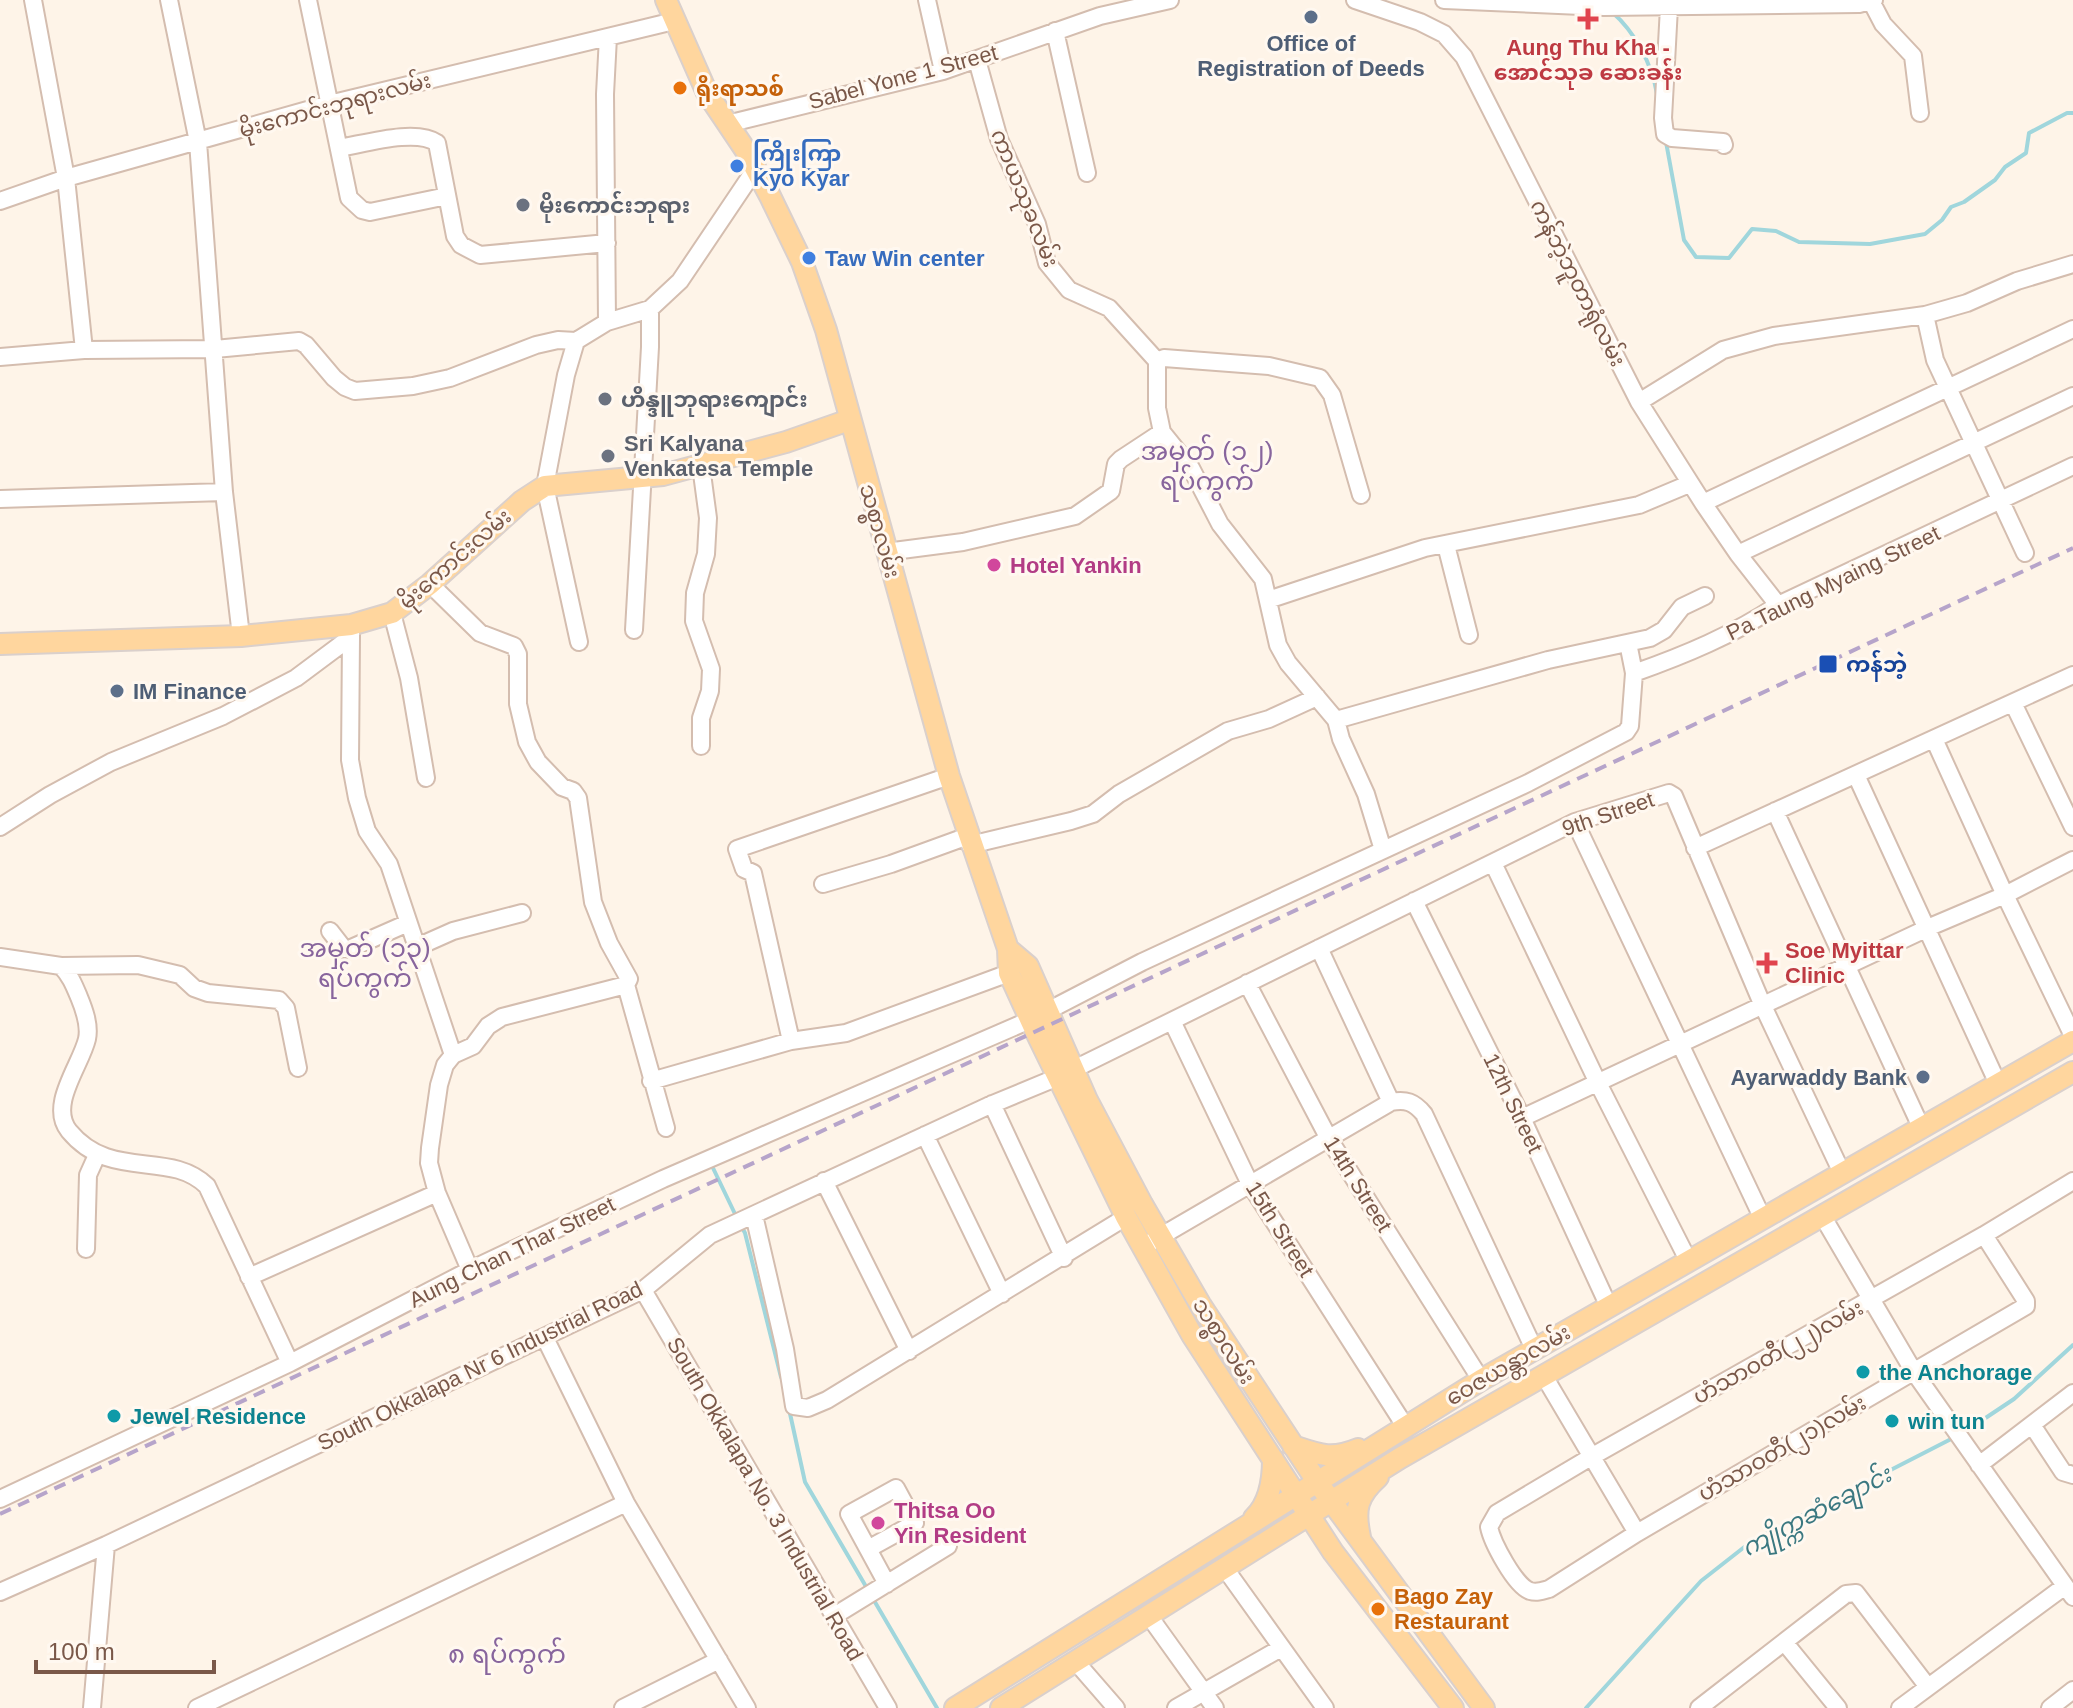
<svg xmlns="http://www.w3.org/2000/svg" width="2073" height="1708" viewBox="0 0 2073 1708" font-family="Arial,'Noto Sans Myanmar',sans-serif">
<rect width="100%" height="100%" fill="#fef4e8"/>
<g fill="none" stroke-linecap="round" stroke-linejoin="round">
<path stroke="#a0d6dc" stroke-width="4" d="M1612 12C1635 32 1652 64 1657 94
M1666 142 1684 240 1696 257 1729 258 1752 229 1776 231 1799 242 1870 244 1925 234 1942 220 1951 207 1964 202 1995 180 2005 167 2026 153 2029 133 2067 113H2073
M713 1168 736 1216
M740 1224 745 1233 781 1377
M789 1409 805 1482 868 1590
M1963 1433 2014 1399 2073 1345
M872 1597 937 1708
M1586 1708 1701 1581 1752 1541 1955 1437"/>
<g stroke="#d4bdaf" stroke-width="20">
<path id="minor" d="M33 0 66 178 84 350
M169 0 198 142 224 492 241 636
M308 0 349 198 362 210 370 212 447 196
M927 0 943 71
M1355 0 1420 22 1444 34 1464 57 1639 402 1703 503 1738 554 1778 605
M1444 0 1604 7 1859 4 1874 0
M1871 1 1883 24 1913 56 1920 113
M1669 7 1663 118 1665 134 1672 138 1723 142 1724 145
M1055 31 1087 173
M977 60 999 139 1037 224 1047 263 1069 290 1109 308 1157 361V408L1162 432 1191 468 1220 524 1263 579 1278 645 1288 663 1336 720 1341 739 1366 794 1383 850
M727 124 943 71 1100 16 1170 0
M339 148C364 144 416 128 437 143L455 236 461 245 480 255 607 243
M0 201 66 178 329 104 674 21
M1925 315 1935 360 2025 553
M607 322 605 94 608 37
M0 357 84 350 215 349 299 341 306 345 334 378 345 387 355 391 413 386 450 378 536 345 558 340 576 341
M1157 361 1164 358 1269 366 1320 378 1332 395 1361 495
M1639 402 1723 350 1774 336 1925 315 1967 303 2017 281 2073 264
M701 466 708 518 706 554 695 593 694 621 711 669 710 691 701 718V746
M0 499 224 492
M1703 503 2073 329
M1446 545 1469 635
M886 552 963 542 1075 516 1111 491 1116 464 1121 459 1162 432
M1738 554 2073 396
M430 584 480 633 514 646 518 654V704L527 742 538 762 562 787 573 791 578 798 593 902 609 943 629 979 626 985 502 1017 488 1026 473 1046 453 1055 445 1065 439 1085 430 1148 429 1163 437 1193 470 1270
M1268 600 1425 548 1639 505 1689 484
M392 613 409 678 426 778
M634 630 650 347V309
M351 637 350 760 357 798 367 831 389 864 453 1055
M579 642 545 486 566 375 576 341 607 322 650 309 680 281 756 168
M1634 673C1685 655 1733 635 1778 605L2073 466
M2013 703 2073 827
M1336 720 1548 660 1650 638 1664 630 1682 607 1705 596
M1934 739 2005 895 2073 1036
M1856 775 1998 1084
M1775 811 1921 1127
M1575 822 1762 1217
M0 827 50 795 111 762 223 716 296 678 351 637V631
M970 845 1071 821 1093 814 1119 794 1228 731 1269 719 1317 697
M1695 848 2073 675
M1493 863 1598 1083 1688 1260
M823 884 891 864 968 836
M1414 901 1522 1118 1609 1307
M330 931 344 949H349L408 923
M417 947 453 931 522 913
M1319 948 1391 1102
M0 957 61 966 138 965 180 975 194 988 208 993 279 1000 286 1008 298 1068
M61 966C70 975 74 985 79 997 84 1009 90 1025 87 1039 81 1065 48 1105 69 1131 111 1182 169 1149 207 1186L290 1363
M1247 983 1329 1139 1481 1380
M626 985 666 1128
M1172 1021 1250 1184 1405 1426
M791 1041 753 873 744 869 737 849 949 776
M651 1081 791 1041 846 1033 1009 973
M992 1104 1064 1258
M1522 1118 1932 926 2005 895 2073 860
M925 1135 1002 1294
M824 1181 909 1351
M754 1215 785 1349 794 1406 808 1408 827 1400 1126 1217
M1823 1217 1914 1372 2073 1597
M1984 1235 2026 1301V1306L1637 1533 1549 1589C1542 1591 1537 1593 1530 1591 1515 1586 1492 1542 1489 1527L1497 1513 1591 1457 1984 1235 2073 1181
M1151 1242 1391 1102C1406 1099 1414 1102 1424 1114L1535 1351
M86 1249 88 1175 97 1155
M249 1277 437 1193
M643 1290 888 1708
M545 1338 626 1503 747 1708
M1544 1376 1637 1533
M2032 1425 2063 1472 2073 1475
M1979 1465 2073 1393
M0 1499 290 1363 470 1270 663 1179 1030 1020 1142 962 1528 783 1626 732 1630 726 1634 673 1628 643
M868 1549 915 1523 896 1488 849 1514 887 1584
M1224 1567 1325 1708
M0 1592 106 1545 643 1290 710 1235 988 1106 1058 1077 1575 822 1669 793 1674 796 1763 1006 1842 1173
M834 1616 948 1546
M1149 1616 1215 1708
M1785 1643 1838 1708
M1076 1662 1116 1708
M92 1708 106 1545
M197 1708 626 1503
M623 1708 719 1660
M1176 1708 1281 1648
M1699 1708 1846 1594 1856 1593 1928 1687
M1900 1708 2065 1586
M2050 1708 2073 1690"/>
</g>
<g stroke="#dad0cc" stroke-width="24">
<path id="major" d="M666 0 707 93 746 151 770 196 802 262 826 330 949 776 1008 949 1009 973 1035 1030 1126 1217 1192 1335 1333 1552 1453 1708
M0 644 241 636 351 625 392 613 430 584 522 501 545 486 663 475 786 442 849 420
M1008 949 1028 966 1087 1100 1142 1204 1200 1304 1318 1483 1484 1708
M1293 1446C1320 1455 1331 1460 1358 1449
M1254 1518C1270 1503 1273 1480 1273 1459
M1360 1537C1354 1509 1357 1496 1378 1477
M955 1708 1481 1380 2073 1041
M1001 1708 1400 1458 2073 1072"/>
</g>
<use href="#minor" stroke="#fff" stroke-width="16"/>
<use href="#major" stroke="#ffd69e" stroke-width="20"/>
<path stroke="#b6a4ca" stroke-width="4" stroke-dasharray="12 8" stroke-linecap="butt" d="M0 1514 2073 548"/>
</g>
<g fill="#5c6f8a" stroke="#fff8f0" stroke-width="3">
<circle cx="1311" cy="17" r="8"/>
<circle cx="117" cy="691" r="8"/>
<circle cx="1923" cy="1077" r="8"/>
</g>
<g fill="#e0444e" stroke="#fff8f0" stroke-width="3">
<path d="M1584 7h8v8h8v8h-8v8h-8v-8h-8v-8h8z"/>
<path d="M1763 951h8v8h8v8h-8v8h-8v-8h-8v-8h8z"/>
</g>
<g fill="#e8710a" stroke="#fff8f0" stroke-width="3">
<circle cx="680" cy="88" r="8"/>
<circle cx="1378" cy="1609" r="8"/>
</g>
<g fill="#3f7fe0" stroke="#fff8f0" stroke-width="3">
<circle cx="737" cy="166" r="8"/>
<circle cx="809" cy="258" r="8"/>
</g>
<g fill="#6b7280" stroke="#fff8f0" stroke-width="3">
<circle cx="523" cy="205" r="8"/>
<circle cx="605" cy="399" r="8"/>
<circle cx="608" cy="456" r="8"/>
</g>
<g fill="#d1479c" stroke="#fff8f0" stroke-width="3">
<circle cx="994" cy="565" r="8"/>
<circle cx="878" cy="1523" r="8"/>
</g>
<rect fill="#1a4fb4" stroke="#fff8f0" stroke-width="3" x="1818" y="654" width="20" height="20" rx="4"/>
<g fill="#0f9aa8" stroke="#fff8f0" stroke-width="3">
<circle cx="1863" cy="1372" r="8"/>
<circle cx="114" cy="1416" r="8"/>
<circle cx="1892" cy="1421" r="8"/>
</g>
<g text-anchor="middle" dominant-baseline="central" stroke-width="6" stroke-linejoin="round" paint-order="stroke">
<g font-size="22" font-weight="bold" fill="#4e5e75" stroke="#fff8f0">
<text x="1311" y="43">Office of<tspan x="1311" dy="25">Registration of Deeds</tspan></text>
<text x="133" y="691" text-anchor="start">IM Finance</text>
<text x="1907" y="1077" text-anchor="end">Ayarwaddy Bank</text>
</g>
<g font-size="22" font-weight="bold" fill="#be3a42" stroke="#fff8f0">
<text x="1588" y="47">Aung Thu Kha -<tspan x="1588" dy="25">အောင်သုခ ဆေးခန်း</tspan></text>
<text x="1785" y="950" text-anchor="start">Soe Myittar<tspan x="1785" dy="25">Clinic</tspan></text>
</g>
<g font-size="22" fill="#7a5849" stroke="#fff8f0">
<text transform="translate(903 77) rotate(-15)">Sabel Yone 1 Street</text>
<text transform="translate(335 105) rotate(-15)">မိုးကောင်းဘုရားလမ်း</text>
<text transform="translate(1025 198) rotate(68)">ကာယသုခလမ်း</text>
<text transform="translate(1578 283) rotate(63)">ကန်ဘဲ့ဘူတာရုံလမ်း</text>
<text transform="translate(880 531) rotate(74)">သစ္စာလမ်း</text>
<text transform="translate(455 559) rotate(-41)">မိုးကောင်းလမ်း</text>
<text transform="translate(1833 583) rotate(-26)">Pa Taung Myaing Street</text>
<text transform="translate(1608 814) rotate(-19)">9th Street</text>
<text transform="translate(1513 1103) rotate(64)">12th Street</text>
<text transform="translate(1358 1184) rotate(58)">14th Street</text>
<text transform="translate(1280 1229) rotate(58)">15th Street</text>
<text transform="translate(512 1252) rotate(-26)">Aung Chan Thar Street</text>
<text transform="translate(1224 1341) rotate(58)">သစ္စာလမ်း</text>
<text transform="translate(1778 1352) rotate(-29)">ဟံသာဝတီ(၂၂)လမ်း</text>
<text transform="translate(1508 1365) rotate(-30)">ဝေဇယန္တာလမ်း</text>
<text transform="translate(480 1366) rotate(-26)">South Okkalapa Nr 6 Industrial Road</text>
<text transform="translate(1782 1448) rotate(-30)">ဟံသာဝတီ(၂၁)လမ်း</text>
<text transform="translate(765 1499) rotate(60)">South Okkalapa No. 3 Industrial Road</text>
</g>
<g font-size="22" font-weight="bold" fill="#c56008" stroke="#fff8f0" text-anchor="start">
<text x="696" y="88">ရိုးရာသစ်</text>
<text x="1394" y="1596">Bago Zay<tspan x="1394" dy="25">Restaurant</tspan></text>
</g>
<g font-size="22" font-weight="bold" fill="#366cbe" stroke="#fff8f0" text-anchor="start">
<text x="753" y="153">ကြိုးကြာ<tspan x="753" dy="25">Kyo Kyar</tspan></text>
<text x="825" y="258">Taw Win center</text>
</g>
<g font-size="22" font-weight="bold" fill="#5b616d" stroke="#fff8f0" text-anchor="start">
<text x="539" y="205">မိုးကောင်းဘုရား</text>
<text x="621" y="399">ဟိန္ဒူဘုရားကျောင်း</text>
<text x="624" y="443">Sri Kalyana<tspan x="624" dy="25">Venkatesa Temple</tspan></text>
</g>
<g font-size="22" font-weight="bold" fill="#b23c85" stroke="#fff8f0" text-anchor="start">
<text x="1010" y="565">Hotel Yankin</text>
<text x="894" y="1510">Thitsa Oo<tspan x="894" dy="25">Yin Resident</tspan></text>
</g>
<g font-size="22" font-weight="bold" fill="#164399" stroke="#fff8f0" text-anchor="start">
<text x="1846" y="664">ကန်ဘဲ့</text>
</g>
<g font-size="22" font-weight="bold" fill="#0d838f" stroke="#fff8f0" text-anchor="start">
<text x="1879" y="1372">the Anchorage</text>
<text x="130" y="1416">Jewel Residence</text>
<text x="1908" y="1421">win tun</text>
</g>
<g font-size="24" font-style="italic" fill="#3b7880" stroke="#fff8f0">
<text transform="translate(1816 1511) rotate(-28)">ကျိုက္ကဆံချောင်း</text>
</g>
<g font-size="26" fill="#88659d" stroke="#fff8f0">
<text x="1207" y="451">အမှတ် (၁၂)<tspan x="1207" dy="30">ရပ်ကွက်</tspan></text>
<text x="365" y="948">အမှတ် (၁၃)<tspan x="365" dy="30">ရပ်ကွက်</tspan></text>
<text x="507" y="1654">၈ ရပ်ကွက်</text>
</g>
</g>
<path d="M36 1660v12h178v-12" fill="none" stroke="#7a5849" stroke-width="4"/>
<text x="48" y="1660" font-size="24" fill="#7a5849" stroke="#fff8f0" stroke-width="6" paint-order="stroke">100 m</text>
</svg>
